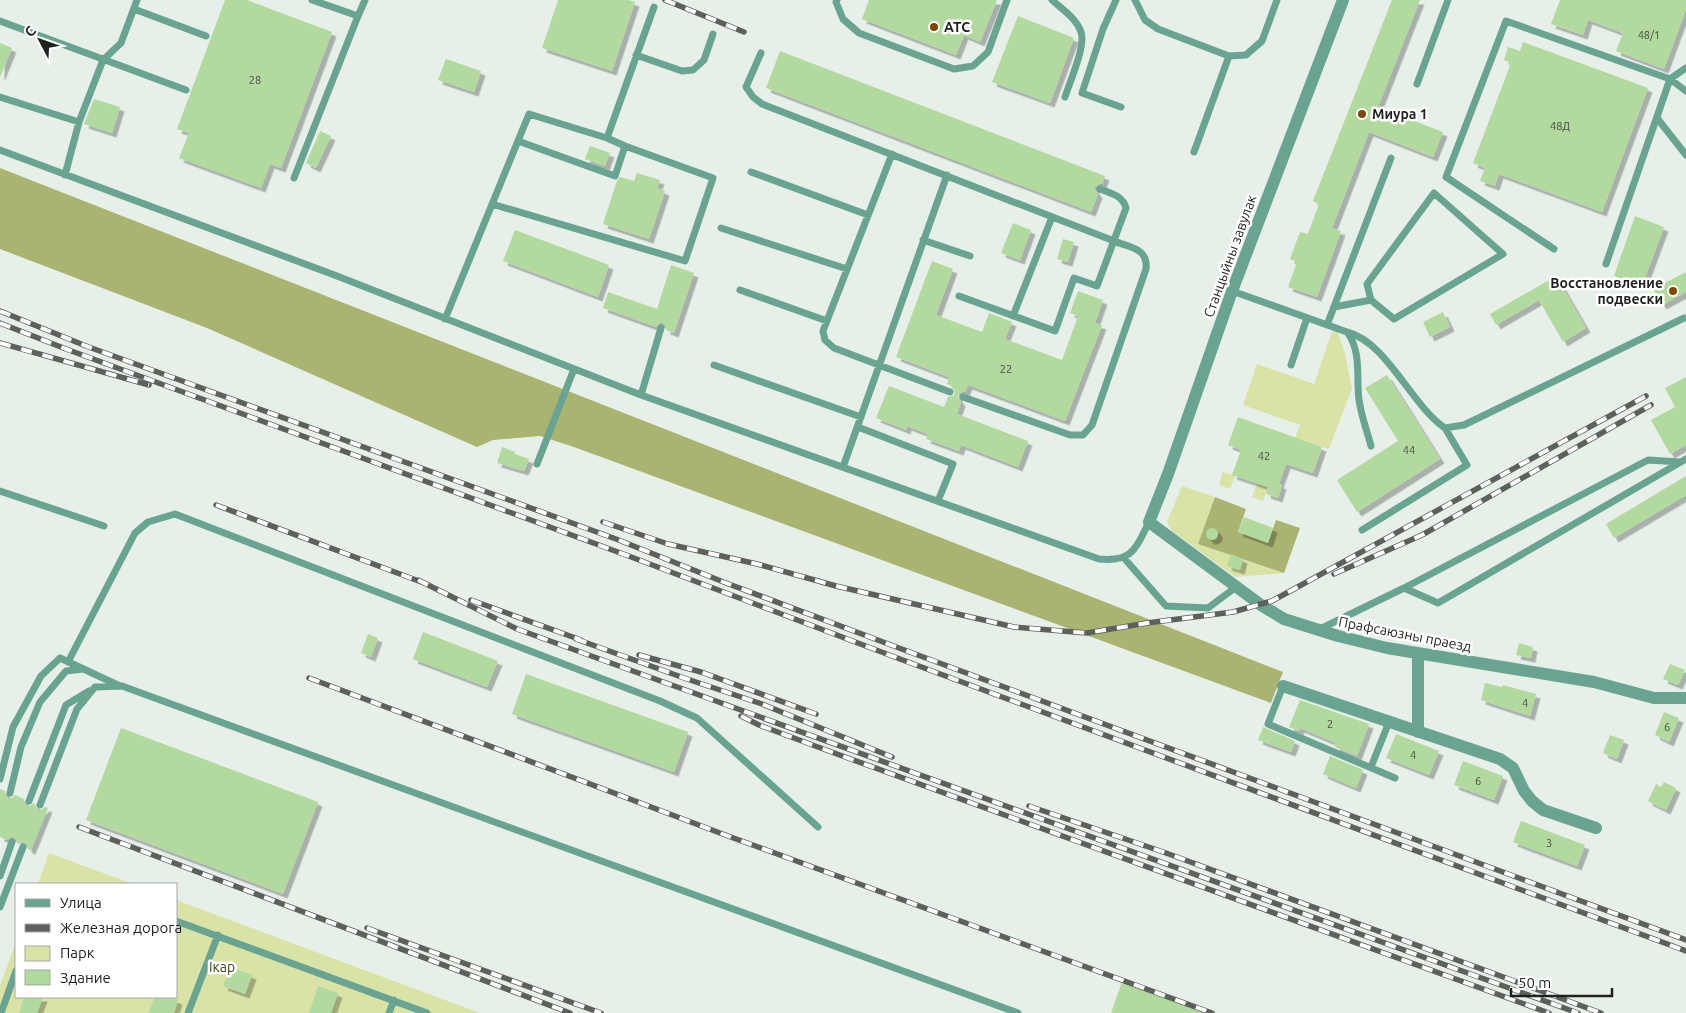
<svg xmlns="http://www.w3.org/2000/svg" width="1686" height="1013" viewBox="0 0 1686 1013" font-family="Ubuntu,sans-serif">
<defs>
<filter id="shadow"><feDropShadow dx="4.5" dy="4.5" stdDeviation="0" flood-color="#0004"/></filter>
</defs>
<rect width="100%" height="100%" fill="#e7efe9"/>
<path fill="#d9e3a6" d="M1335 323 1345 354 1352 388 1329 449 1295 438 1300 425 1243 405 1257 364 1314 384Z
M1223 472 1235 476 1230 489 1219 485Z
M1257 484 1268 487 1263 501 1252 497Z
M1182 486 1215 497 1198 544 1284 573 1235 577 1172 531 1167 522Z
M49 853 133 884H38Z
M176 900 480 1013H0V985L16 942V997H176Z"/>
<path fill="#a9b471" d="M0 168 1283 672 1271 703 574 447 540 436 493 440 477 447 207 328 0 249Z
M1215 497 1246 509 1238 532 1268 542 1276 520 1300 528 1284 573 1198 544Z"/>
<path fill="#b2d99e" filter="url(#shadow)" d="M225 0H247L332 32 281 168 270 164 261 188 179 158 189 133 177 129Z
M558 0H628L635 2 612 71 542 48Z
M869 0H997L980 42 964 35 956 55 862 19Z
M1392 0H1420L1378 107 1443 132 1433 157 1369 132 1332 228 1341 231 1317 297 1288 287 1297 262 1290 259 1300 232 1308 234 1319 204 1313 201Z
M1560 0H1686V9L1664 69 1616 51 1623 33 1588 20 1583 35 1551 24Z
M1018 16 1074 38 1050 103 992 82Z
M1523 42 1648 88 1602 212 1499 174 1495 186 1480 181 1485 168 1473 163 1511 63 1504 60 1508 47 1520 51Z
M0 43 12 48 0 77Z
M780 51 1105 176 1102 184H1099L1095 187V190L1098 194 1091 212 766 88Z
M446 59 481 71 474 92 438 80Z
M94 99 120 107 112 133 84 124Z
M320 131 331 136 316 168 306 163Z
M590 146 610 153 605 166 585 159Z
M637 173 660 180 657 188 665 191 649 239 603 224 617 181 620 177 634 181Z
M1635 216 1664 227 1642 286 1614 276Z
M1013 223 1031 230 1020 260 1001 253Z
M515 230 609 265 598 297 503 261Z
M1063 239 1074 242 1068 262 1057 259Z
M932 261 953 269 936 315 982 332 989 313 1012 322 1005 339 1062 360 1078 316 1070 313 1078 291 1103 300 1095 323 1102 325 1065 421 968 385 965 392H962L958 395V398L961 402 957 414 1028 441 1018 467 961 445 959 451 926 439 928 434 907 426 906 430 876 418 889 386 944 407 948 397 953 396 955 393 952 386 947 384 949 377 896 357Z
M671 265 694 273 674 333 666 330V326L663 323H659L656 327 603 308 608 292 657 309Z
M1686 272V292L1662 305 1653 289Z
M1556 276 1586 328 1563 342 1539 300 1496 325 1490 314Z
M1443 312 1450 327 1430 337 1423 322Z
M1387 375 1440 459 1357 512 1337 480 1398 441 1365 388Z
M1686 377V445L1670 454 1651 420 1675 407 1665 388Z
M1238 417 1322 447 1313 473 1286 464 1279 484 1282 485 1278 498 1266 494 1268 487 1232 475 1241 450 1228 445Z
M502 447 515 452V454L529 459 524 471 497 463Z
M1686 476V495L1614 538 1606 524Z
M1244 517 1273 528 1268 543 1238 532Z
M1206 534a6 6 0 1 1 12 0a6 6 0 1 1-12 0Z
M1231 554 1243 559 1240 570 1227 566Z
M423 632 498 661 487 687 413 659Z
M368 634 378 638 371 657 361 653Z
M1519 643 1533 647 1531 658 1516 655Z
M1670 664 1685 670 1678 685 1663 679Z
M526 674 688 732 674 772 512 714Z
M1485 683 1502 687 1503 685 1536 694 1530 716 1481 700Z
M1300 700 1369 724 1357 756 1335 747 1336 743 1300 728 1299 731 1289 727Z
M1664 712 1679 718 1669 742 1655 735Z
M1263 727 1295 741 1291 752 1258 740Z
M121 728 318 802 283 894 86 820Z
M1396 734 1439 751 1429 775 1386 758Z
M1610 735 1624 740 1617 759 1603 753Z
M1330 756 1363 770 1356 788 1323 774Z
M1463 761 1503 776 1494 800 1454 785Z
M1664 782 1676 788 1666 810 1648 801 1656 784 1661 787Z
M0 789 5 791V795L8 798H12L15 795 24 799V802L27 806H30L34 803 38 810H41L45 807 48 808 31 850 28 849 25 842 17 844V841L14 837H11L7 840 0 837Z
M1521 821 1585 845 1577 866 1513 842Z
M231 967 252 975 245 994 223 986Z
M1122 982 1203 1012V1013H1111Z
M318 986 338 993 331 1013H309Z
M24 997H43L37 1013H19Z
M155 997H169L178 1000 174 1013H148Z"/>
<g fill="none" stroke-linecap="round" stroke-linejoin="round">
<path stroke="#69a493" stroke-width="7" d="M837 0 836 2 843 19 859 33 954 69 973 66 988 52 1007 0
M1052 0C1062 9 1076 18 1081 32 1086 46 1070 81 1065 97
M1116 0 1103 29 1082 93 1121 107
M1135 0 1145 20 1158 29 1229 56 1246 55 1262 41 1277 0
M134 9 206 36
M358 16 365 0
M0 21 186 90
M761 53 746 87 753 97 762 104 1114 241C1131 248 1148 248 1146 269L1092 425 1083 435H1070L963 397
M636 55 682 71 693 70 704 60 713 34
M1417 84 1448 0
M0 97 79 122
M1657 118 1686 155
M518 141 615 176 625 146
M0 150 337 276 641 395 1099 559C1132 562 1135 550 1149 522
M1194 152 1229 56
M892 154 823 331 825 340 834 348 950 392
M751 172 868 215
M65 175 79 122 103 60 121 43 137 0
M294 178 358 16 312 0
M492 204 685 261 713 178 625 146 607 138 654 7
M721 228 847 269
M923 240 970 256
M1554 249 1446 177 1506 21 1670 79 1686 68
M1606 264 1670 79 1686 91
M740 290 827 321
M1232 291 1347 332C1362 352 1356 377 1359 400 1361 415 1367 431 1371 446
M959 296 1055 331 1074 278 1097 286 1126 208C1123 196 1111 193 1100 189
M1334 307 1371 300 1394 319 1503 254 1434 193 1367 284 1371 300
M1013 316 1052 217
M445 319 529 114 607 138
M1327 325 1391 158
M1347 332C1387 342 1411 405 1445 428L1464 425 1684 318H1686
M714 365 861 417
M1291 365 1307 318
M641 395 661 328
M858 427 953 464 938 501
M537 464 574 369
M843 467 947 175
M0 491 104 526
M1362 530 1467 465 1445 428
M1124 558 1166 606 1208 608 1236 587
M1404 588 1648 460 1680 462
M1320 629 1404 588 1438 603 1686 459
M68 662 135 533 148 522 175 514 660 701 697 718 818 827
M1283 686 1268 724 1395 778
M1371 767 1389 722
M0 779 13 727 41 676 60 658 120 686
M10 793 21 747 40 702 66 671 83 669
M29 801 66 705 89 691
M40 805 77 709 95 687 122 686 1018 1013
M0 876 12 842
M0 907 23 847
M176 921 427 1013
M1 1013 16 971
M188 1013 218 935
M389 1013 394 1000"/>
<path stroke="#69a493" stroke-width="12" d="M1343 0 1232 291 1168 474 1149 522 1261 605 1284 619 1338 636 1387 648 1594 682 1654 698H1686
M1418 654V732
M1283 686 1500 759 1513 768 1524 791 1532 801 1543 810 1596 828"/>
<g stroke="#5c615d" stroke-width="5.5">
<path id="rail" d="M665 0 744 32
M0 311 86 346 616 539 726 583 899 648 1686 940
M0 323 66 349 626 555 900 659 1686 951
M0 343 149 385
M216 505 424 583
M603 522 668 544 757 564 836 586 1014 627 1087 633 1147 623 1233 612 1272 601 1646 396
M1334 574 1422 535 1651 405
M418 580 517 629 608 662 1578 1013
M471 600 581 640
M576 639 684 678 762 704 892 757
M639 655 701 672 816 714
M309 678 728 836 1212 1013
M741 716 759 725 826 750 1549 1013
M1029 806 1166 853 1601 1013
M79 827 570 1013
M367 928 601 1013"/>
</g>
<use href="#rail" stroke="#fff" stroke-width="4" stroke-dasharray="11" stroke-linecap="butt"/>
</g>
<g fill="#824403" stroke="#fff" stroke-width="2">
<circle cx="934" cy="27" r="5"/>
<circle cx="1362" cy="114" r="5"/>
<circle cx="1673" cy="291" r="5"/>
</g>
<g text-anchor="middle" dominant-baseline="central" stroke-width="5" stroke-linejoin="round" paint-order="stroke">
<g font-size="11" fill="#43503f">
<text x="1649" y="35">48/1</text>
<text x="255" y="80">28</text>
<text x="1560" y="126">48Д</text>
<text x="1006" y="369">22</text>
<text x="1409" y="450">44</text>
<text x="1264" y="456">42</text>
<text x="1525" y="703">4</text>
<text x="1330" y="724">2</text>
<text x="1667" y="727">6</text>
<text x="1413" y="755">4</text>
<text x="1478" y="781">6</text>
<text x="1549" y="843">3</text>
</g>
<g font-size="14" font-weight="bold" fill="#1e221f" stroke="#fff" text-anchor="start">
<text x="944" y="27">АТС</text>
<text x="1372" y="114">Миура 1</text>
<text x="1663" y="283" text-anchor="end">Восстановление<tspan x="1663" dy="16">подвески</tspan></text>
</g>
<g font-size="14" fill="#1e221f" stroke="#fff">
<text transform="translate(1230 256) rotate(-70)">Станцыйны завулак</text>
<text transform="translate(1405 634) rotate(11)">Прафсаюзны праезд</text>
</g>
<g font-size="14" fill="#404614" stroke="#fff">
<text x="222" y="967">Ікар</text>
</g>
</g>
<rect x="15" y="883" width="162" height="115" fill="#ffffff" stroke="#a5a7a5"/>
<rect x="25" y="899" width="25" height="8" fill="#69a493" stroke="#a5a7a5"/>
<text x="60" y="908" font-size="15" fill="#1e221f">Улица</text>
<rect x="25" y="924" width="25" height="8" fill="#5c615d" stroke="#a5a7a5"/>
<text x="60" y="933" font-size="15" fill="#1e221f">Железная дорога</text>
<rect x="25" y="946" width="25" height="15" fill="#d9e3a6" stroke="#a5a7a5"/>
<text x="60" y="958" font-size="15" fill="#1e221f">Парк</text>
<rect x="25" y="970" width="25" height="15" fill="#b2d99e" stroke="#a5a7a5"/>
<text x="60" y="983" font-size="15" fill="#1e221f">Здание</text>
<g transform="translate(40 40) rotate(311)" stroke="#ffffff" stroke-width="4" paint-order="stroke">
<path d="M0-4L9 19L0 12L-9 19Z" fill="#1e221f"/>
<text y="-8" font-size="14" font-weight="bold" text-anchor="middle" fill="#1e221f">С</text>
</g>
<path d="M1511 988v8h101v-8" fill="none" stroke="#1e221f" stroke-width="2.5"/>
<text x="1518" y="988" font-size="15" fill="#1e221f" stroke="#ffffff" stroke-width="4" paint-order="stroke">50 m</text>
</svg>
